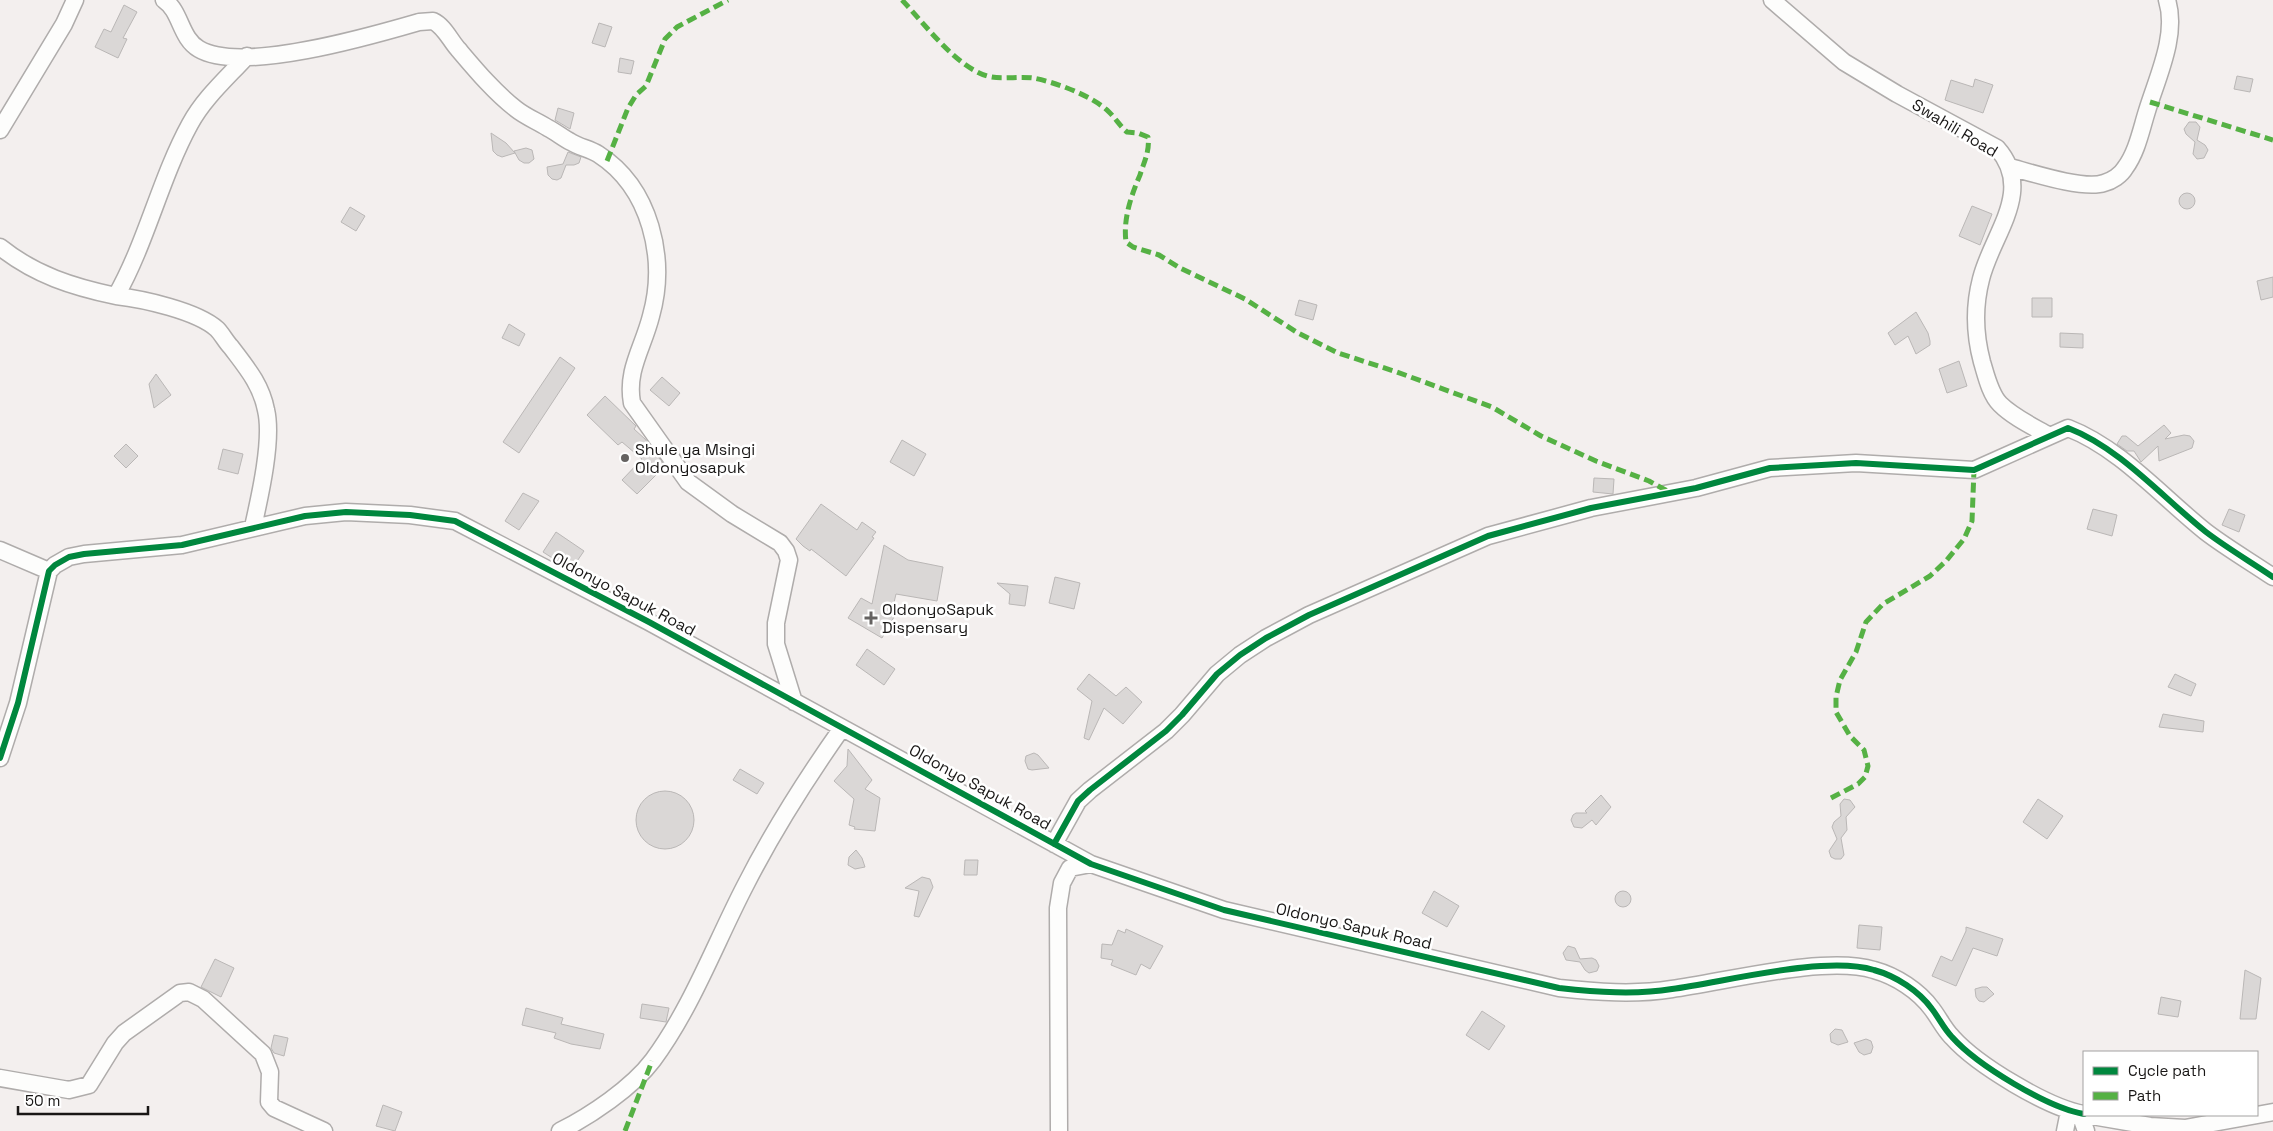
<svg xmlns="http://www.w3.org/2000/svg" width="2273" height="1131" viewBox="0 0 2273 1131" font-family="'Space Grotesk',sans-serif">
<rect width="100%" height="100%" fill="#f3efee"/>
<path fill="#dad7d6" stroke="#bab7b6" d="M124 5 137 12 123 38 127 39 118 58 95 47 104 29 111 32Z
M599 23 612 27 605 47 592 43Z
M620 58 634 61 631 74 618 72Z
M2237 76 2253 79 2250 92 2234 89Z
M1975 79 1993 85 1983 113 1945 100 1951 80 1973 87Z
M558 108 574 113 570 129 555 120Z
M2189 122H2196L2200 127 2197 140 2205 145 2208 150 2204 158 2197 159 2193 154 2195 142 2186 134 2184 129Z
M491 133 506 143 515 153 502 157 497 155 493 151Z
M526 148 532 150 534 159 529 163H524L519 160 514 151Z
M568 152 581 157 579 163 574 165H566L561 178 557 180 552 179 548 175 547 167 563 164Z
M2179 201a8 8 0 1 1 16 0a8 8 0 1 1-16 0Z
M1972 206 1992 214 1980 245 1959 236Z
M350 207 365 216 356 231 341 222Z
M2273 277V297L2261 300 2257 281Z
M2032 298H2052V317H2032Z
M1299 300 1317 305 1313 320 1295 315Z
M1916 312 1928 333 1930 341V345L1916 354 1908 336 1895 345 1888 333Z
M509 324 525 334 519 346 502 338Z
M2060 333 2083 334V348L2060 347Z
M560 357 575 368 519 453 503 442Z
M1959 361 1967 386 1947 393 1939 369Z
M156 374 171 395 154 408 149 384Z
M662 377 680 393 669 406 650 390Z
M605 396 636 426 634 429 645 439 665 466 637 494 622 480 642 459 622 442 618 445 587 415Z
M2164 425 2171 433 2165 439 2184 435 2190 436 2194 441 2192 448 2159 461 2158 446 2141 462 2134 451H2127L2117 444 2122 436H2126L2138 446Z
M902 440 926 454 914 476 890 462Z
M126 444 138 456 126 468 114 456Z
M223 449 243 454 238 474 218 469Z
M1594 478 1614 479 1613 494 1593 492Z
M523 493 539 501 519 530 505 521Z
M821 504 857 530 862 522 876 532 872 537 874 538 846 576 811 549 810 551 803 546 796 539Z
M2093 509 2117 515 2112 536 2087 529Z
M2229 509 2245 515 2239 532 2222 525Z
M556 532 584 551 571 570 543 552Z
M884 545 908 560 943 567 937 601 896 594 891 615 894 617 882 638 848 618 861 598 872 604Z
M1055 577 1080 583 1074 609 1049 603Z
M997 583 1028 586 1025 606 1009 604 1010 594Z
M867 649 895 669 884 685 856 665Z
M1089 674 1116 696 1126 687 1142 702 1123 724 1104 708 1089 740 1084 738 1092 701 1077 689Z
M2175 674 2196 684 2191 696 2168 687Z
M2163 714 2204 721 2203 732 2159 727Z
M848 749 872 780 865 789 880 798 875 831 854 829 855 827 849 825 854 799 834 781 847 766Z
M1034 753 1038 755 1049 768 1032 770 1028 769 1025 761 1026 756Z
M740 769 764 783 757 794 733 780Z
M636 820a29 29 0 1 1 58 0a29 29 0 1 1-58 0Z
M1601 795 1611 807 1596 825 1592 820 1582 828 1574 827 1571 820 1573 815 1576 813H1587L1585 811Z
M1844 799 1850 800 1855 807 1846 817 1847 830 1841 838 1844 855 1841 859H1835L1831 857 1829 851 1837 839 1832 827 1834 822 1841 816 1840 804Z
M2038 799 2063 816 2047 839 2023 822Z
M856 850 862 858 865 867 855 869 848 865 849 857Z
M965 860H978L977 875H964Z
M922 877 930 879 933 887 919 917 914 916 919 891 905 888Z
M1434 891 1459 906 1447 927 1422 913Z
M1615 899a8 8 0 1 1 16 0a8 8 0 1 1-16 0Z
M1859 925 1882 927 1880 950 1857 948Z
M1966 927 2003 939 1997 956 1973 948 1956 986 1932 976 1941 956 1952 961 1966 931Z
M1126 929 1163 946 1150 969 1141 964 1136 975 1111 965 1113 960 1101 958 1102 944 1112 945 1118 930 1125 933Z
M1568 946 1575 948 1580 959 1592 958 1596 960 1599 966 1597 971 1589 973 1585 970 1580 962 1566 960 1563 953Z
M215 959 234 968 221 997 201 987Z
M2245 970 2261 978 2256 1019H2240Z
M1982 987H1987L1994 994 1984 1002 1979 1001 1976 997 1975 989Z
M2161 997 2181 1001 2178 1017 2158 1014Z
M642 1004 669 1008 666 1022 640 1018Z
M526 1008 563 1018 561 1024 604 1034 600 1049 571 1044 554 1038 556 1033 522 1025Z
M1482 1011 1505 1026 1489 1050 1466 1035Z
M1835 1029 1842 1030 1848 1042 1838 1045 1831 1042 1830 1034Z
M274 1035 288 1038 284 1056 274 1053 271 1048Z
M1866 1039 1871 1041 1873 1047 1871 1053 1864 1055 1859 1052 1854 1043Z
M383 1105 402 1112 395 1131 376 1126Z"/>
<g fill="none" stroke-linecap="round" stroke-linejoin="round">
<g stroke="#afacab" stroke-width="19">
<path id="minor" d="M164 0C181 11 180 38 199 49 241 74 371 36 419 22L433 21C444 26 450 40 458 49 475 69 494 92 516 109 526 117 537 121 548 128 556 132 563 138 571 142 579 147 590 149 598 154 651 188 667 259 651 316 643 348 626 370 632 403L688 482 732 514 780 543 786 551 789 560 776 623V644L794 702
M1772 0 1844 62 1897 94 1997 148C2035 191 1992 234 1981 279 1974 306 1975 336 1982 362 1986 375 1990 394 2000 404 2013 417 2032 426 2048 435
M0 130 64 24 75 0
M2010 167C2032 173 2084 190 2104 183 2112 181 2121 175 2125 168 2137 152 2141 130 2147 111 2157 78 2178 35 2167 0
M0 247C35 275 73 287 116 296 147 241 160 179 190 124 204 98 227 78 247 56
M116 296C143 299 197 311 217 329 222 334 226 342 231 347 246 367 261 384 266 410 273 439 260 496 253 527
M0 550 49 571
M0 758 18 703 49 571 55 565 69 557 84 554 182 545 305 516 346 512 410 515 455 521 649 622 1091 864 1224 910 1559 988C1596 992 1635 995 1672 989 1725 982 1825 955 1874 970 1896 976 1919 991 1932 1009 1939 1018 1944 1029 1952 1037 1977 1065 2048 1108 2084 1114
M1054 844 1078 801 1090 790 1166 731 1182 715 1217 674 1240 655 1266 638 1309 615 1488 536 1591 508 1696 488 1770 468 1856 463 1974 470 2068 428C2120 448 2162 497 2206 532 2227 548 2251 562 2273 577
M0 1078 69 1090 89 1085 115 1043 124 1033 180 993 189 992 203 999 263 1054 270 1072 269 1102 274 1108 324 1131
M2080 1114 2086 1131
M2086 1115 2150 1126 2185 1128 2273 1112
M560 1131C590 1116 632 1088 653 1060 692 1007 715 944 745 886 773 831 806 779 842 728
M1059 1131 1058 908 1062 883 1070 868 1091 864
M2065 1131 2069 1111"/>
</g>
<use href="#minor" stroke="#fdfdfc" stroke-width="16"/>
<path stroke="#55b144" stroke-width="5" stroke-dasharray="10 5" stroke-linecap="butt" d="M902 0C925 24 955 66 987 76 1002 80 1017 76 1033 78 1055 82 1093 96 1109 112 1116 119 1120 126 1127 132L1138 133 1148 137C1150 151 1144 162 1140 175 1131 196 1123 219 1126 242L1133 247 1159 255 1180 268 1245 299 1298 333 1338 353 1397 372 1492 407 1541 436 1596 461 1649 481 1671 493
M2150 102 2273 140
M607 161 628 108 636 95 646 86 665 39 677 27 728 0
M1831 798 1858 784 1865 777 1868 766 1864 750 1850 736 1836 712V697L1840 680 1856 652 1866 622 1883 604 1930 576 1946 561 1964 539 1972 521 1974 470
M625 1131 652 1061"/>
<g stroke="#fff" stroke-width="9">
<path id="cycleway" d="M0 758 18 703 49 571 55 565 69 557 84 554 182 545 305 516 346 512 410 515 455 521 649 622 1091 864 1224 910 1559 988C1596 992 1635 995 1672 989 1725 982 1825 955 1874 970 1896 976 1919 991 1932 1009 1939 1018 1944 1029 1952 1037 1977 1065 2048 1108 2084 1114
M1054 844 1078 801 1090 790 1166 731 1182 715 1217 674 1240 655 1266 638 1309 615 1488 536 1591 508 1696 488 1770 468 1856 463 1974 470 2068 428C2120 448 2162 497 2206 532 2227 548 2251 562 2273 577"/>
</g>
<use href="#cycleway" stroke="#00873e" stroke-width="6"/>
</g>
<g fill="#656261" stroke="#fff" stroke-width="2">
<circle cx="625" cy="458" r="5"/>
<path d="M868.5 610.5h5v5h5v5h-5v5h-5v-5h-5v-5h5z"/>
</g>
<g text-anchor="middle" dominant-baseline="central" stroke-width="5" stroke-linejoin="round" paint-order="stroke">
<g font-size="16" fill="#181615" stroke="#fff">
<text transform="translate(1955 128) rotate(31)">Swahili Road</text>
<text transform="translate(624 594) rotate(28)">Oldonyo Sapuk Road</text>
<text transform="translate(980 787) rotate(29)">Oldonyo Sapuk Road</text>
<text transform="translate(1354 926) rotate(13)">Oldonyo Sapuk Road</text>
</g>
<g font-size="16" fill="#181615" stroke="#fff" text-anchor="start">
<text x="635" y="449">Shule ya Msingi<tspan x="635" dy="18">Oldonyosapuk</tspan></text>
<text x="882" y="609">OldonyoSapuk<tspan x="882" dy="18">Dispensary</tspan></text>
</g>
</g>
<rect x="2083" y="1051" width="175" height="65" fill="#ffffff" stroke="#a3a2a1"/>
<rect x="2093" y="1067" width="25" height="8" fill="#00873e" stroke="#a3a2a1"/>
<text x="2128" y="1076" font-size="15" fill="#181615">Cycle path</text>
<rect x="2093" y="1092" width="25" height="8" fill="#55b144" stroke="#a3a2a1"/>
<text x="2128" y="1101" font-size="15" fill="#181615">Path</text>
<path d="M18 1106v8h130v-8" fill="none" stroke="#181615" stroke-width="2.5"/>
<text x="25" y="1106" font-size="15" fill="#181615" stroke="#ffffff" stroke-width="4" paint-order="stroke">50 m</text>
</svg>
